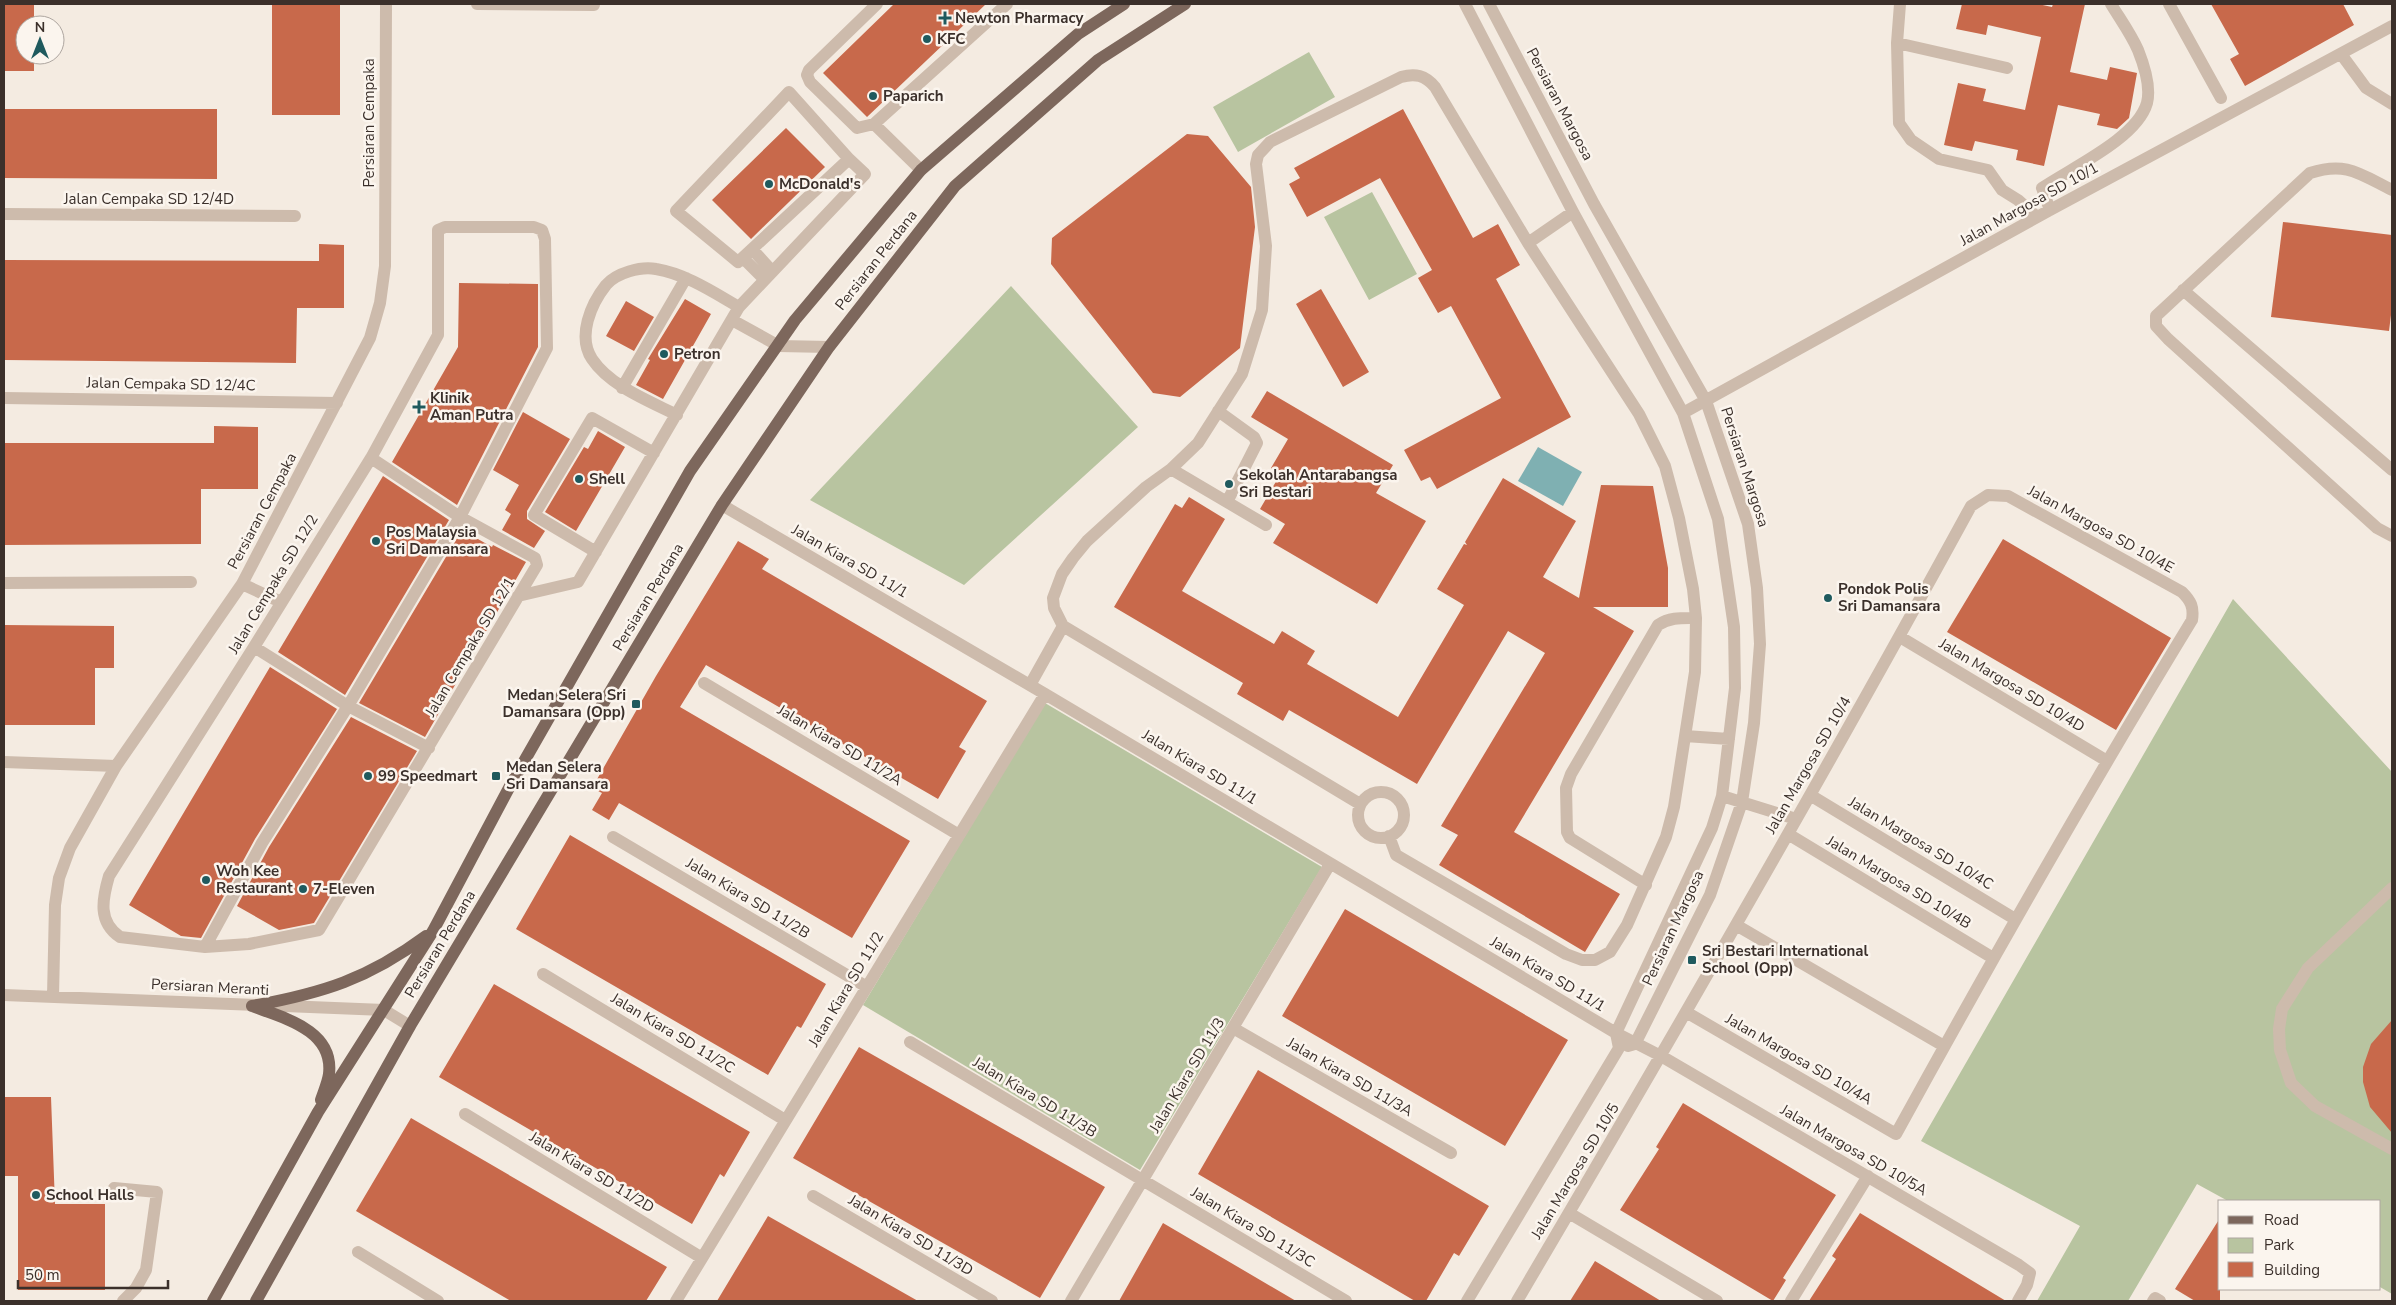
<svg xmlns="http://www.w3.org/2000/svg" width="2396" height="1305" viewBox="0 0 2396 1305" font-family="'Nunito Sans',sans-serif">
<rect width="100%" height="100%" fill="#f4ebe1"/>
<path fill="#b8c4a0" d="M1309 52 1335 97 1238 152 1213 107Z
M1372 192 1417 274 1369 300 1324 217Z
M1011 286 1138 427 964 585 810 500Z
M2233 599 2392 772V1294L2380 1287V1201H2228L2197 1184 2128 1301H2037L2080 1226 1921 1141Z
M1045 703 1322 867 1140 1170 863 1005Z"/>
<path fill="#7fb0b2" d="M1538 447 1582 472 1563 506 1518 481Z"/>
<path fill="#c8694b" d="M4 4H34V25H25V55H34V71H4Z
M272 4H340V115H272Z
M894 4H986L867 117 823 73Z
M1962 4H2038L2052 7 2053 4H2085L2070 72 2107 80 2110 67 2137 73 2129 118 2117 129 2097 125 2100 114 2058 105 2044 166 2016 160 2018 150 1975 141 1972 151 1944 145 1958 83 1986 89 1983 101 2025 110 2041 37 1988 25 1986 35 1956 29Z
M2211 4H2343L2354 25 2245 86 2230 59 2239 54Z
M4 109H217V179L4 178Z
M1403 109 1473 238 1498 224 1520 265 1496 279 1571 417 1437 489 1430 477 1421 481 1404 450 1501 398 1451 306 1438 313 1418 278 1432 270 1380 178 1307 217 1289 184 1300 178 1294 168Z
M786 128 825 167 751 239 712 200Z
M1187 134 1208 136 1251 187 1255 227 1240 348 1180 397 1153 393 1051 264 1052 238Z
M2283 222 2392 235V307L2389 331 2271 317Z
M319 244 344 245V308H297L296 363 4 360V260L319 261Z
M459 283 538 284V347L457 505 392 462 458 347Z
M1321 289 1369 372 1343 387 1296 304Z
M685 299 711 314 663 399 636 385 650 360 648 359Z
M626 301 654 317 634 351 606 336Z
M1267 391 1393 465 1376 493 1426 521 1377 604 1273 543 1285 524 1260 509 1281 473 1271 468 1288 439 1251 417Z
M523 412 570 439 527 511V519L545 531 534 548 502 530 511 514 505 510 519 485 493 470Z
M214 426 258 427V489H201V544L4 545V443H214Z
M598 431 625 447 576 531 545 512 584 447 588 449Z
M383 476 449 520 345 695 278 652Z
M1503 478 1576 521 1543 577 1579 598 1601 485 1653 486 1668 568V607H1593L1634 631 1514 832 1620 894 1585 952 1439 865 1458 835 1441 826 1545 653 1508 631 1417 784 1289 710 1283 721 1237 694 1243 683 1114 607 1175 504 1182 508 1189 497 1225 519 1182 591 1274 644 1282 631 1315 651 1307 664 1398 717 1464 605 1437 589 1464 544 1467 545 1465 542Z
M462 530 492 547 493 545 526 562 425 737 359 703Z
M2003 539 2171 638 2116 730 1947 632Z
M738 541 769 559 762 569 987 701 959 747 966 751 938 799 706 665 680 707 910 841 852 938 619 803 609 820 592 810 602 793 592 788 656 676Z
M4 625 114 626V668H95V725H4Z
M270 667 337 709 255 839 201 938 181 936 129 905Z
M351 717 417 751 314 923 279 930 237 906 269 847Z
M570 835 826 984 801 1028 797 1026 768 1075 516 929Z
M1345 909 1568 1040 1505 1146 1282 1016Z
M494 984 750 1132 724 1177 720 1174 692 1224 439 1077Z
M2392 1020V1133L2370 1107 2363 1082V1067L2371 1044Z
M859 1047 1105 1187 1040 1298 793 1158Z
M1258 1070 1489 1206 1459 1256 1454 1253 1426 1301H1415L1198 1174Z
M4 1097H51L55 1204H105V1290H18V1176H4Z
M1683 1103 1836 1195 1783 1278 1786 1280 1773 1301 1620 1210 1659 1149 1656 1147Z
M411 1118 667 1267 646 1301H511L356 1211Z
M1860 1213 2006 1301H1809L1836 1259 1832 1256Z
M768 1216 918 1301H717Z
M2220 1218V1301H2195L2175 1289Z
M1163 1223 1296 1301H1119Z
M1595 1261 1661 1301H1570Z"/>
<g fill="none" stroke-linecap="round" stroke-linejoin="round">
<path stroke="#cdbbac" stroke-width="12" d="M477 4 594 5
M877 4 809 70 807 75 810 82 857 128 874 124 1007 4
M1465 4 1573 212 1683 413 1718 519 1734 627 1735 688 1722 796 1712 828 1616 1033 1619 1048 1467 1301
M1489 4 1594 204 1706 401 1748 524 1757 588 1760 644 1754 723 1742 802 1710 895 1635 1044 1628 1046
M1900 4 1897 43 1899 123 1911 140 1939 159 1988 170 2002 190 2018 200 2037 217
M2169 4 2221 98
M1897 43 2007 68
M2341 54 2366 88 2392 104
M789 92 849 159 738 262 676 211Z
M874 124 921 170
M2392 190C2360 174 2346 161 2310 173L2156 316V326L2168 339 2377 528 2392 536
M2050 210 2042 188C2073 167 2137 138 2147 103 2151 87 2144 65 2138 50 2131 34 2120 19 2111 4
M4 214 295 216
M1528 243 1573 212
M752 249 772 271
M743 258 764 279
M2183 290 2392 470
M732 320 779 346 829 347
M622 388 686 278
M4 398 337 403
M1218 411 1254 437 1257 443 1227 502
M1683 413 2050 210 2392 26
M677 415C649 401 610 386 592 359 577 336 591 304 606 285 616 273 641 266 656 269 686 274 713 292 739 307
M1171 469 1266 525
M722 505 1045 694 1616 1033 1661 1056 2019 1265 2030 1273 2027 1285 2018 1301
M596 552 534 515 592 418 654 453
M4 583 191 582
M242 584 281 602
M518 596 578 582 739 307 865 174 849 159
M1900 637 2107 761
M254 647 348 706 429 748
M704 683 959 835
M1030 685 1063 626
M1685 736 1729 739
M4 762 116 766
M1358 815a23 23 0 1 1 46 0a23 23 0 1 1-46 0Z
M1810 795 2015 919
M1722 796 1796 819
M1360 804 1063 626 1054 608 1053 598 1062 574 1073 558 1087 541 1146 487 1171 469 1198 443 1242 374 1262 310 1266 246 1256 164 1258 155 1270 142 1401 77C1415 73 1425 75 1435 87L1528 243 1639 414 1665 466 1679 518 1693 589 1696 618 1695 672 1674 807 1666 837 1627 925 1610 952 1595 960H1582L1566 954 1396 855 1389 836
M1788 834 1993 958
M613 837 867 987
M1646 885 1570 838 1567 832 1566 788 1571 774 1658 625C1670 617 1682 618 1696 618
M2392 888 2308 968 2282 1009 2279 1029 2280 1050 2291 1083 2315 1106 2392 1149
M1736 925 1944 1046
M205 947 262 843 348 706 460 517 547 348 545 239 542 230 534 227H445L438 230V335L371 458 254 647 109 876C102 900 98 922 120 937L205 947 249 944 319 930 537 565 535 558 460 517 371 458
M543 974 785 1120
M4 995 384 1010 410 1026
M53 996 55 905 59 878 70 848 116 766 242 584 370 338 380 303 385 266 386 4
M1233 1028 1451 1153
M910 1042 1346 1301
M465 1114 702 1258
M114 1188 157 1192 146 1270 136 1288 123 1301
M813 1196 992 1301
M1569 1213 1717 1301
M358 1252 438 1301
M676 1301 1045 694
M1071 1301 1330 864
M1517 1301C1672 1038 1825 774 1971 506L1988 495 2008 496 2182 592C2191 601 2194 607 2192 620 2089 789 1991 961 1896 1134L1686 1012
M1791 1301 1868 1176
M2153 1301 2155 1298 2160 1301"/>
<path stroke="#7d675c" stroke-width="12" d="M252 1006C323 993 368 979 426 936
M252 1006C284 1018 334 1030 329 1074 328 1082 324 1091 321 1100
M213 1301 318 1112 433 931 510 786 690 471 795 320 921 170 1078 34 1124 4
M256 1301 410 1026 722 505 829 347 955 186 1098 60 1185 4"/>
</g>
<g fill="#1f5a5e" stroke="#fbf5ee" stroke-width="2">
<path d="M942.5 10.5h5v5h5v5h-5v5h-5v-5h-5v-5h5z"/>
<circle cx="927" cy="39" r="5"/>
<circle cx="873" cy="96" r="5"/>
<circle cx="769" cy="184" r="5"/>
<circle cx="664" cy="354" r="5"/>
<path d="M416.5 399.5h5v5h5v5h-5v5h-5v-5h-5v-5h5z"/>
<circle cx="579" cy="479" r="5"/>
<circle cx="1229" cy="484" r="5"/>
<circle cx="376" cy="541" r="5"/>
<circle cx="1828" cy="598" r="5"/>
<rect x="631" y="699" width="10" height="10" rx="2.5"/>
<circle cx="368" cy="776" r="5"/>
<rect x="491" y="771" width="10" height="10" rx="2.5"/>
<circle cx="206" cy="880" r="5"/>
<circle cx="303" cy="889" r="5"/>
<rect x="1687" y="955" width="10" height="10" rx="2.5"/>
<circle cx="36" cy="1195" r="5"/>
</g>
<g text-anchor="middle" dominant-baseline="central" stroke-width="5" stroke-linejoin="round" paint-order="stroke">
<g font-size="15" font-weight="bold" fill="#3b302b" stroke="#fbf5ee" text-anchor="start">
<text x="955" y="18">Newton Pharmacy</text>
<text x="937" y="39">KFC</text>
<text x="883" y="96">Paparich</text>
<text x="779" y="184">McDonald's</text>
<text x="674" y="354">Petron</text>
<text x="430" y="398">Klinik<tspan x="430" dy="17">Aman Putra</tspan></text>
<text x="1239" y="475">Sekolah Antarabangsa<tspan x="1239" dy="17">Sri Bestari</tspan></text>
<text x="589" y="479">Shell</text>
<text x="386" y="532">Pos Malaysia<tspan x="386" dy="17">Sri Damansara</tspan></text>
<text x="1838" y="589">Pondok Polis<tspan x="1838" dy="17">Sri Damansara</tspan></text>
<text x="626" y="695" text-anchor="end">Medan Selera Sri<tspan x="626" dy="17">Damansara (Opp)</tspan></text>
<text x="506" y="767">Medan Selera<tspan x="506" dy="17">Sri Damansara</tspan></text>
<text x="378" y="776">99 Speedmart</text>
<text x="216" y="871">Woh Kee<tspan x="216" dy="17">Restaurant</tspan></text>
<text x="313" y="889">7-Eleven</text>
<text x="1702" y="951">Sri Bestari International<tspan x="1702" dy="17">School (Opp)</tspan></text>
<text x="46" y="1195">School Halls</text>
</g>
<g font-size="15" fill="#3b302b" stroke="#fbf5ee">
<text transform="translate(1560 104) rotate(62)">Persiaran Margosa</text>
<text transform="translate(369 123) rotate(-90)">Persiaran Cempaka</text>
<text x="149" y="199">Jalan Cempaka SD 12/4D</text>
<text transform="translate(2029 204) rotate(-29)">Jalan Margosa SD 10/1</text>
<text transform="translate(876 260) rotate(-52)">Persiaran Perdana</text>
<text transform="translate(171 384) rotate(1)">Jalan Cempaka SD 12/4C</text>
<text transform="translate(1745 467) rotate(72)">Persiaran Margosa</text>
<text transform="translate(262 511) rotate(-62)">Persiaran Cempaka</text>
<text transform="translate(2101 529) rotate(29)">Jalan Margosa SD 10/4E</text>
<text transform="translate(850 561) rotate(30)">Jalan Kiara SD 11/1</text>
<text transform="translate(273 584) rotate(-59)">Jalan Cempaka SD 12/2</text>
<text transform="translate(648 597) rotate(-59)">Persiaran Perdana</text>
<text transform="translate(470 647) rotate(-59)">Jalan Cempaka SD 12/1</text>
<text transform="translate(2012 685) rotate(31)">Jalan Margosa SD 10/4D</text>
<text transform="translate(840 745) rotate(31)">Jalan Kiara SD 11/2A</text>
<text transform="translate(1808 765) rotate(-60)">Jalan Margosa SD 10/4</text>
<text transform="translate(1200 767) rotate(31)">Jalan Kiara SD 11/1</text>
<text transform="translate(1921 843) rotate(31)">Jalan Margosa SD 10/4C</text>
<text transform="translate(1899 882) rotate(31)">Jalan Margosa SD 10/4B</text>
<text transform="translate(748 898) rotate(31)">Jalan Kiara SD 11/2B</text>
<text transform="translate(1673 928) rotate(-65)">Persiaran Margosa</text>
<text transform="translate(440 944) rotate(-59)">Persiaran Perdana</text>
<text transform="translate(1548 974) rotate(31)">Jalan Kiara SD 11/1</text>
<text transform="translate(210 987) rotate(3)">Persiaran Meranti</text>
<text transform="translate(846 989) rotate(-59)">Jalan Kiara SD 11/2</text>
<text transform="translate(673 1033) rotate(31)">Jalan Kiara SD 11/2C</text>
<text transform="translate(1799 1059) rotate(30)">Jalan Margosa SD 10/4A</text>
<text transform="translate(1187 1075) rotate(-59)">Jalan Kiara SD 11/3</text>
<text transform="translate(1350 1077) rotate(30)">Jalan Kiara SD 11/3A</text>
<text transform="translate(1035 1097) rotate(31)">Jalan Kiara SD 11/3B</text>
<text transform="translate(1854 1150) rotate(30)">Jalan Margosa SD 10/5A</text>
<text transform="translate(1575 1171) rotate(-59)">Jalan Margosa SD 10/5</text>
<text transform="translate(592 1172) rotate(31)">Jalan Kiara SD 11/2D</text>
<text transform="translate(1253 1227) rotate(31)">Jalan Kiara SD 11/3C</text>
<text transform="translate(911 1235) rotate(31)">Jalan Kiara SD 11/3D</text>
</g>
</g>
<rect width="2396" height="1305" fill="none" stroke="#3b302b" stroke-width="10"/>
<rect x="2218" y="1200" width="162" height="90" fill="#fbf5ee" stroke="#aea6a0"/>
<rect x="2228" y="1216" width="25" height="8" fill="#7d675c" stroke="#aea6a0"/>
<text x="2264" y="1225" font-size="15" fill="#3b302b">Road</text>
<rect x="2228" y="1238" width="25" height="15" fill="#b8c4a0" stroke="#aea6a0"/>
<text x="2264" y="1250" font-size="15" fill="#3b302b">Park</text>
<rect x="2228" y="1262" width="25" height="15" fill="#c8694b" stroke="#aea6a0"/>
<text x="2264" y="1275" font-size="15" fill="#3b302b">Building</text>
<g transform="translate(40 40)"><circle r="24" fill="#fbf5ee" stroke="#aea6a0"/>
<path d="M0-4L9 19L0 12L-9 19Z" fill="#1f5a5e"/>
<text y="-8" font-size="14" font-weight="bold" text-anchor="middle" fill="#3b302b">N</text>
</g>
<path d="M18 1280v8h150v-8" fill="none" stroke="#3b302b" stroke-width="2.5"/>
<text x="25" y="1280" font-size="15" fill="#3b302b" stroke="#fbf5ee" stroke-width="4" paint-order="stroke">50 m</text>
</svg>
